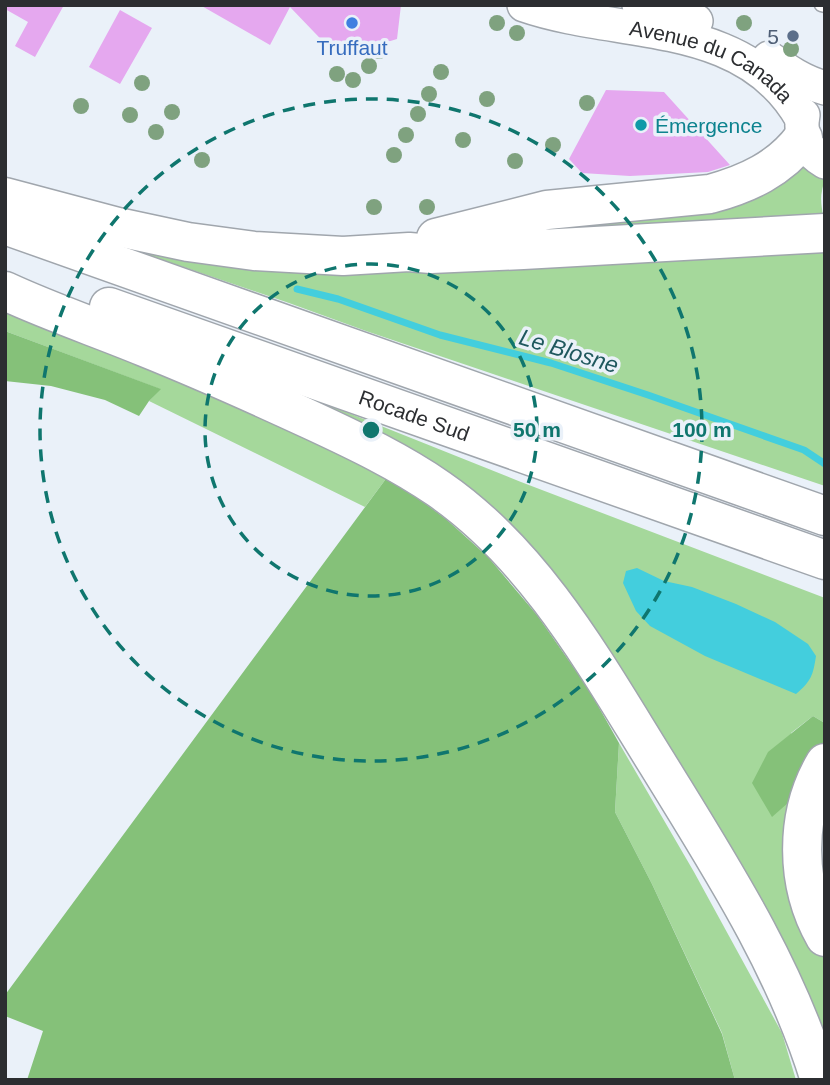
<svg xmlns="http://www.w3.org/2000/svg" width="830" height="1085" viewBox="0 0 830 1085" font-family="Arial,sans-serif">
<rect width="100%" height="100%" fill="#eaf1f9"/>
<path fill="#a5d89b" d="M803 158 825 173C825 181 823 185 822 191 820 199 822 208 823 216L557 236 523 224Z
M110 242 824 248 825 486 366 331 289 303Z
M5 307 168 375 388 476 365 507 149 401 160 389 5 331Z
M237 372 326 404 521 482 825 598V729L823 722 813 716 791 733 797 795 805 928 825 960V1048L540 567Z
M619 743 694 872 782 1033 796 1080H735L722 1033 652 884 615 812Z"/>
<path fill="#85c179" d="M5 331 161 389 149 401 139 416 105 400 51 386 5 381Z
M388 476 446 519 488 557 537 615 588 688 619 743 615 812 652 884 722 1034 735 1080H27L43 1031 5 1016V995Z
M813 716 823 722 825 740 812 760 797 795 772 817 752 783 768 752Z"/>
<path fill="#43cedd" d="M637 568 664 581 692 587 736 604 775 622 808 644 816 656C813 676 811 681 796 694L705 656 650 626 636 611 623 583 626 571Z"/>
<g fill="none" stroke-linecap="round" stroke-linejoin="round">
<path stroke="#43cedd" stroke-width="7" d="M297 289 338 299 440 335 551 363 648 395 804 450 825 464"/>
</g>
<path fill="#e5a8ef" d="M5 5H64L35 57 15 46 28 22 5 9Z
M200 5H401L397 39 338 57 290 7 270 45Z
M120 10 152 28 120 84 89 67Z
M606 90 664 92 730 165 708 172 630 176 582 173 569 159Z"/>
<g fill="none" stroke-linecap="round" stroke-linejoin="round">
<g stroke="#a0a6ad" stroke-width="15">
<path id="lane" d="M821 5 825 6"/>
</g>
<g stroke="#a0a6ad" stroke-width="36">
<g id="secondary">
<path id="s1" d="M524 5C619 38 745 17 802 119"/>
<path d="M639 5 696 21"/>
<path d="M769 58C787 71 803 82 825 88"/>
<path d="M803 115C799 136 807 151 825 162"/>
</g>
</g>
<g stroke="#a0a6ad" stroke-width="41">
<g id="highway">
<path d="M5 197 118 227 188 242 254 251 343 256 409 252 431 254 523 250 825 233"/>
<path d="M5 225 825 516"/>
<path d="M436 238 547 210 710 194C747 184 780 169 803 138"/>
<path d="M5 291C50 312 98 328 144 347 201 370 257 395 313 421 356 441 400 462 439 489 536 556 596 665 657 763 719 864 785 965 820 1080"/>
<path id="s2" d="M109 307 825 560"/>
<path d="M825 763C794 815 795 885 825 937"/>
</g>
</g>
<use href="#lane" stroke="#fff" stroke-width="12"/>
<use href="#secondary" stroke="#fff" stroke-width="33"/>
<use href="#highway" stroke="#fff" stroke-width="38"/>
</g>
<g fill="#7fa27f">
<circle cx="497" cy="23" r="8"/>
<circle cx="744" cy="23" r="8"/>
<circle cx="517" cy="33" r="8"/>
<circle cx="791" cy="49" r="8"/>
<circle cx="379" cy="51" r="8"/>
<circle cx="369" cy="66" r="8"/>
<circle cx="441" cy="72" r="8"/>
<circle cx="337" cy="74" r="8"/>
<circle cx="353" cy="80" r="8"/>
<circle cx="142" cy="83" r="8"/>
<circle cx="429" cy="94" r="8"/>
<circle cx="487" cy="99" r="8"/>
<circle cx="587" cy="103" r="8"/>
<circle cx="81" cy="106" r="8"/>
<circle cx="172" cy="112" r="8"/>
<circle cx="418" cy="114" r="8"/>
<circle cx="130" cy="115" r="8"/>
<circle cx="156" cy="132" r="8"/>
<circle cx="406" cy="135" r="8"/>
<circle cx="463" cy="140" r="8"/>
<circle cx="553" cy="145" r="8"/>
<circle cx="394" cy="155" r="8"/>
<circle cx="202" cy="160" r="8"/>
<circle cx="515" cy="161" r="8"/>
<circle cx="374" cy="207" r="8"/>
<circle cx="427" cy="207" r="8"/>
</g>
<g fill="none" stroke="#0f766e" stroke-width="3.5" stroke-dasharray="12 9">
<circle cx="371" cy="430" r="166"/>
<circle cx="371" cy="430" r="331"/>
</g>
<circle fill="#3f7fe0" stroke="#eaf1f9" stroke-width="2.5" cx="352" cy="23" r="7"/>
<circle fill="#5c6f8a" stroke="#eaf1f9" stroke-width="2.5" cx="793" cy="36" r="7"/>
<circle fill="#0f9aa8" stroke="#eaf1f9" stroke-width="2.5" cx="641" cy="125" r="7"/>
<g text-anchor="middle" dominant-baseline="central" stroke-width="7" stroke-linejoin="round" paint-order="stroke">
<g font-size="21" fill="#4e5e75" stroke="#eaf1f9" text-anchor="end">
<text x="779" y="36">5</text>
</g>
<g font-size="21" fill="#366cbe" stroke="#eaf1f9">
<text x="352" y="47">Truffaut</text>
</g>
<g font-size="21" fill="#2c2e31" stroke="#eaf1f9">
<text stroke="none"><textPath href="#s1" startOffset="198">Avenue du Canada</textPath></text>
<text stroke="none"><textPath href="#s2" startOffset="324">Rocade Sud</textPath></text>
</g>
<g font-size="21" fill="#0d838f" stroke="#eaf1f9" text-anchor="start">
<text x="655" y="125">Émergence</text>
</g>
<g font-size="23" font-style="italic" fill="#1f585e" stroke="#eaf1f9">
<text transform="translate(569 351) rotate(17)">Le Blosne</text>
</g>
</g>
<circle cx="371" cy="430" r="10" fill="#0f766e" stroke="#eaf1f9" stroke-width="3.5"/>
<g font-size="21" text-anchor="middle" font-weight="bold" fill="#0f766e" stroke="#eaf1f9" stroke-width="7" stroke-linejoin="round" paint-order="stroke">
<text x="537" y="437">50 m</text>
<text x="702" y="437">100 m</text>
</g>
<rect width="830" height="1085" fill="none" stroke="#2c2e31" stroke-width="14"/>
</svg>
